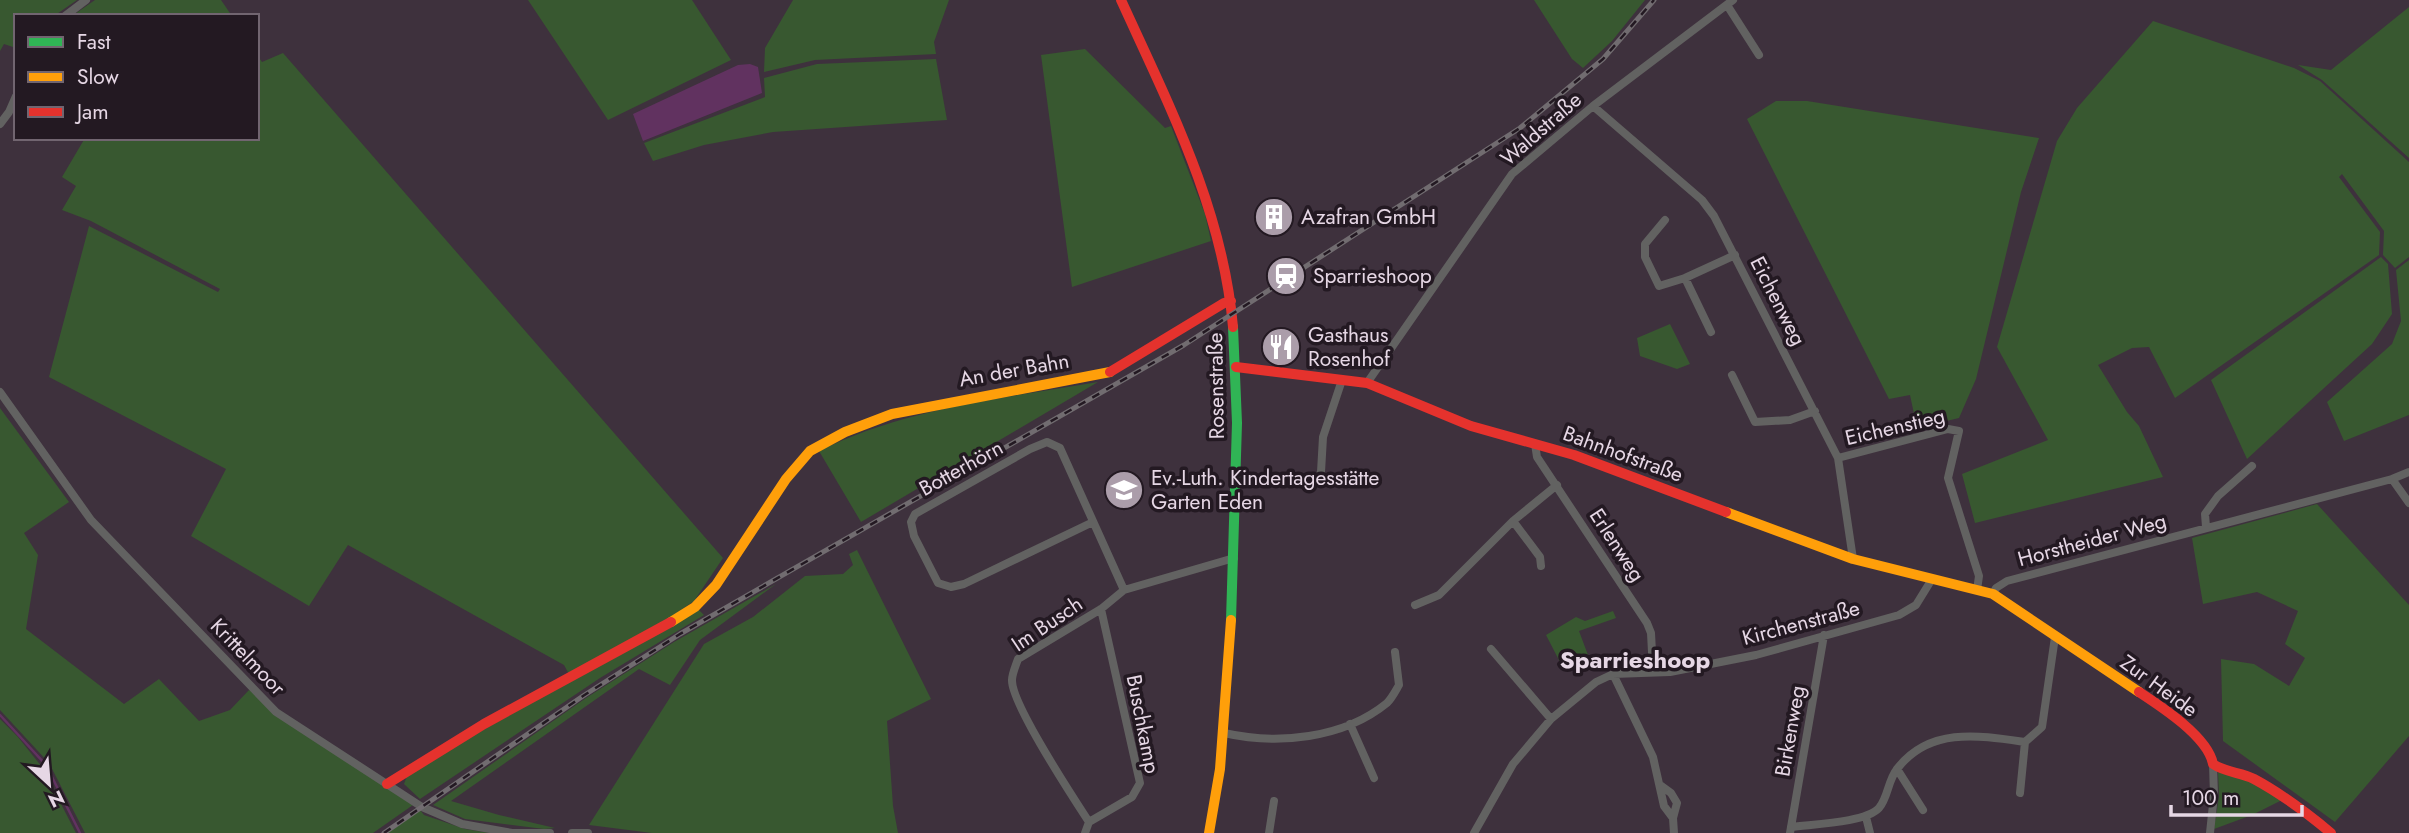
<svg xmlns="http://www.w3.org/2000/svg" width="2409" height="833" viewBox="0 0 2409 833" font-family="Jost,sans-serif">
<rect width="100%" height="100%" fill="#3e313d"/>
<path fill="#385830" d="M0 0H77L54 16H16V48L4 44 0 51Z
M95 0H221L232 16H72Z
M528 0H692L731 60 608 120Z
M793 0H949L934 42 936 54 815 60 764 72 765 48Z
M1534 0H1645L1612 41 1583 68 1572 59Z
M2409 7V158L2322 80 2298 65 2331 70Z
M2153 21 2294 68 2320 81 2409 162V257L2395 268 2383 255 2384 231 2342 174 2339 177 2380 232 2379 255 2175 398 2149 347 2132 348 2098 365 2127 412 2139 426 2163 477 1975 523 1962 474 2048 440 1997 347 2057 141 2077 108Z
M1085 49 1165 128 1171 126 1205 214 1211 241 1072 287 1041 55Z
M283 53 723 558 694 601 653 629 570 676 564 665 348 545 309 606 191 536 226 469 49 377 89 226 218 292 220 289 91 221 62 210 76 186 62 177 85 138H257V55L262 62Z
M936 59 947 120 773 132 704 145 653 161 644 143 765 97 764 78 817 64Z
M1776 101H1807L2039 138 2021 192 1976 379 1959 418 1917 428 1910 395 1889 399 1747 119Z
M2381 257 2388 264 2392 314 2372 344 2247 459 2211 380Z
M2409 260V415L2344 441 2327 402 2392 344 2401 321 2396 270Z
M1670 324 1690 364 1677 369 1640 356 1637 338Z
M1098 382 861 522 819 451C906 408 1003 398 1098 382Z
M0 408 69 502 24 533 38 555 26 629 124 704 159 679 199 721 230 710 249 690 413 805 373 833H85L49 763 0 710Z
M2317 504 2409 605V736L2335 822 2223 741 2221 659 2254 664 2289 686 2305 658 2285 644 2298 611 2257 592 2203 604 2192 538Z
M857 550 931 699 887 721 893 806 898 833H652L589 825 704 644 753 617 805 576 843 574 853 565 849 554Z
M776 584 700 640 670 685 639 669 451 801 499 815 555 828 544 829 465 819 433 805 586 698 674 642Z
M697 608 704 615 600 678 420 799 404 784 408 773Z
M1613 611 1616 618 1579 631 1588 655 1561 664 1546 635 1576 617 1585 621Z
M0 719 18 737 42 767 76 833H0Z
M2218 772 2249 780 2282 800 2252 815 2214 829 2219 796Z
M420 810 424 815 465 829 490 833H387Z"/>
<path fill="#613260" d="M750 64 758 67 762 93 643 141 633 114 738 65Z"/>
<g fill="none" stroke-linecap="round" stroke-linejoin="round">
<path stroke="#613260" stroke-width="2.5" d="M0 715 46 765 80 833"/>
<path stroke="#626261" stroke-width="8" d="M1727 5 1759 55
M65 16 86 0
M1593 106 1702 200 1714 216 1838 458 1853 559
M0 124 9 112 16 96
M1665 220 1645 244V257L1659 286 1685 278 1735 255
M1685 278 1711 332
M1732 375 1755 422 1790 420 1815 411
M1367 383 1512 174 1593 106 1733 0
M0 392 91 520 276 712 422 807 462 824 512 833H550
M1535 444 1537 457 1647 623 1651 633 1653 671
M1838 458 1948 429 1959 431 1948 478 1979 576 1977 590
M2392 479 2409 503
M1315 484 1321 472 1323 437 1342 380
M1513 521 1540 557 1541 566
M1093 522 964 584 951 587 938 583 914 536 911 522 915 514 1030 449 1047 442 1060 448 1124 590
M2206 527 2205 514 2218 496 2252 466
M1993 594 1996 588 2007 581 2392 479 2409 472
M1415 605 1439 595 1513 521 1557 485
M1491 649 1551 719
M1613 674 1653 757 1664 806 1673 818 1674 833
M1350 724 1374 778
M1224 733C1277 745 1343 739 1387 703 1392 698 1396 690 1399 685L1395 652
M1897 769 1923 810
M1660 785 1671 793 1677 803 1673 818
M2020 793 2025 742
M1866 817 1870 833
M1089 822 1132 797 1140 783 1101 609
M1791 827C1812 824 1865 823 1879 808 1888 798 1888 780 1897 769 1929 727 1978 735 2025 742L2042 727 2055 637
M572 833H588
M1085 833 1089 822C1074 799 1011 703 1012 680 1012 674 1016 665 1018 659L1101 609 1124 590 1234 558
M1269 833 1274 801
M1474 833 1513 764 1551 719 1596 682 1613 674 1670 672 1756 655 1899 615 1916 605 1932 579
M1790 833 1824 635
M2210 833 2214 795 2213 764"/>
<path stroke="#30b455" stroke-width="10" d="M1231 620 1237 423 1233 327"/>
<path stroke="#ff9f0a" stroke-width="10" d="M1726 512 1853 559 1993 594 2139 692
M671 622 695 607 716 585 786 479 810 451 845 432 892 414 1110 372
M1209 833 1220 769 1231 620"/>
<path stroke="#e5322d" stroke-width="10" d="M1121 0C1169 105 1223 210 1233 327
M1236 367 1367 383 1471 426 1574 455 1726 512
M1110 372 1224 303 1231 301
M2139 692C2162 707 2208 737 2213 764 2226 773 2241 772 2254 779 2282 794 2307 813 2331 833
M387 784 484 724 671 622"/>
<g stroke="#716c70" stroke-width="5">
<path id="rail" d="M384 833 583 696 680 634 1184 345 1520 128 1603 59 1654 0"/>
</g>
<use href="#rail" stroke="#231922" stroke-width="2.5" stroke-dasharray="8" stroke-linecap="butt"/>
</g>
<defs>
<g id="building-disc" transform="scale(2.0125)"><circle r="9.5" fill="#ab9daa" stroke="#231922"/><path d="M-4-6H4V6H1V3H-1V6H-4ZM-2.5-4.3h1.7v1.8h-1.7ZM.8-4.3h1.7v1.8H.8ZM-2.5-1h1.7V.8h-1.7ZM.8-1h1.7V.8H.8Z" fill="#fff"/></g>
<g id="station-disc" transform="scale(2.0125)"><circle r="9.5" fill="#ab9daa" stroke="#231922"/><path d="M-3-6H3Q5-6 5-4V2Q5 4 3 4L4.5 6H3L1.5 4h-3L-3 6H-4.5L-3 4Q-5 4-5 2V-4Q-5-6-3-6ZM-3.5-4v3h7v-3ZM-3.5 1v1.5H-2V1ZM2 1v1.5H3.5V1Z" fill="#fff"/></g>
<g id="restaurant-disc" transform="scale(2.0125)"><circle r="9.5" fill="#ab9daa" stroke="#231922"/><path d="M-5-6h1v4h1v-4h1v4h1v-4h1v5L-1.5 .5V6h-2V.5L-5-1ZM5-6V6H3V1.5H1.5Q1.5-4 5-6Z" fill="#fff"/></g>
<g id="school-disc" transform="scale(2.0125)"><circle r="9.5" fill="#ab9daa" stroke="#231922"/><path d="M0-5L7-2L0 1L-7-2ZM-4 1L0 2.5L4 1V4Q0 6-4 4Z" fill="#fff"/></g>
</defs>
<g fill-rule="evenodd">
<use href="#building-disc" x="1274" y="217"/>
<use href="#station-disc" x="1286" y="276"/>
<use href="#restaurant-disc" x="1281" y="347"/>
<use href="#school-disc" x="1124" y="490"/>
</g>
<g text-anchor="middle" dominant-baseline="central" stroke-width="7" stroke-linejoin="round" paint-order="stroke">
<g font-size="21" fill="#e6d7e5" stroke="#231922">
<text transform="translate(1541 129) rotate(-41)">Waldstraße</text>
<text transform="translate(1778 301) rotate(63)">Eichenweg</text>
<text transform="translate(1014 370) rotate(-10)">An der Bahn</text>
<text transform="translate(1216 386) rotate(-91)">Rosenstraße</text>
<text transform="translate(1895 427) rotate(-13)">Eichenstieg</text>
<text transform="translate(1623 454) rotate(20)">Bahnhofstraße</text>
<text transform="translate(961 468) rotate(-29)">Botterhörn</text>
<text transform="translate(2092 540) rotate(-15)">Horstheider Weg</text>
<text transform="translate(1617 545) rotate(57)">Erlenweg</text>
<text transform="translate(1801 623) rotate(-15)">Kirchenstraße</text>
<text transform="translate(1047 624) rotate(-34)">Im Busch</text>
<text transform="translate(248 657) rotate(46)">Krittelmoor</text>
<text transform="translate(2159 686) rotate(36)">Zur Heide</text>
<text transform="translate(1143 724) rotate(79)">Buschkamp</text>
<text transform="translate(1790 731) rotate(-80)">Birkenweg</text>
</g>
<g font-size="21" fill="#e6d7e5" stroke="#231922" text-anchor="start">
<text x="1301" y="217">Azafran GmbH</text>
<text x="1313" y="276">Sparrieshoop</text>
<text x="1308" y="335">Gasthaus<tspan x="1308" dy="24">Rosenhof</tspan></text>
<text x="1151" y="478">Ev.-Luth. Kindertagesstätte<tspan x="1151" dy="24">Garten Eden</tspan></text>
</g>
<g font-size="24" font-weight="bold" fill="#e6d7e5" stroke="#231922">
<text x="1635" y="659">Sparrieshoop</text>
</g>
</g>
<rect x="14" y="14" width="245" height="126" fill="#231922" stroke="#716570" stroke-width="2"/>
<rect x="28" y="37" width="35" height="10" fill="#30b455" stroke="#716570" stroke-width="2"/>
<text x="77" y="49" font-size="21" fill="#e6d7e5">Fast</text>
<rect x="28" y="72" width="35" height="10" fill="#ff9f0a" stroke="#716570" stroke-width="2"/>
<text x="77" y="84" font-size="21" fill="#e6d7e5">Slow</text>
<rect x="28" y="107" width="35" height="10" fill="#e5322d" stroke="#716570" stroke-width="2"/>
<text x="77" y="119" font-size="21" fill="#e6d7e5">Jam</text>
<g transform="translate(49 784) rotate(154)" stroke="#231922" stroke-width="5" paint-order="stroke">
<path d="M0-5L12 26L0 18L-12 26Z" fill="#e6d7e5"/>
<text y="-10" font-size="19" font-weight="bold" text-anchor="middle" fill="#e6d7e5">N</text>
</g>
<path d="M2171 805v10h131v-10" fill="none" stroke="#e6d7e5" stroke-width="3.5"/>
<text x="2182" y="805" font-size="21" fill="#e6d7e5" stroke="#231922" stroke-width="5" paint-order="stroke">100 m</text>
</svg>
